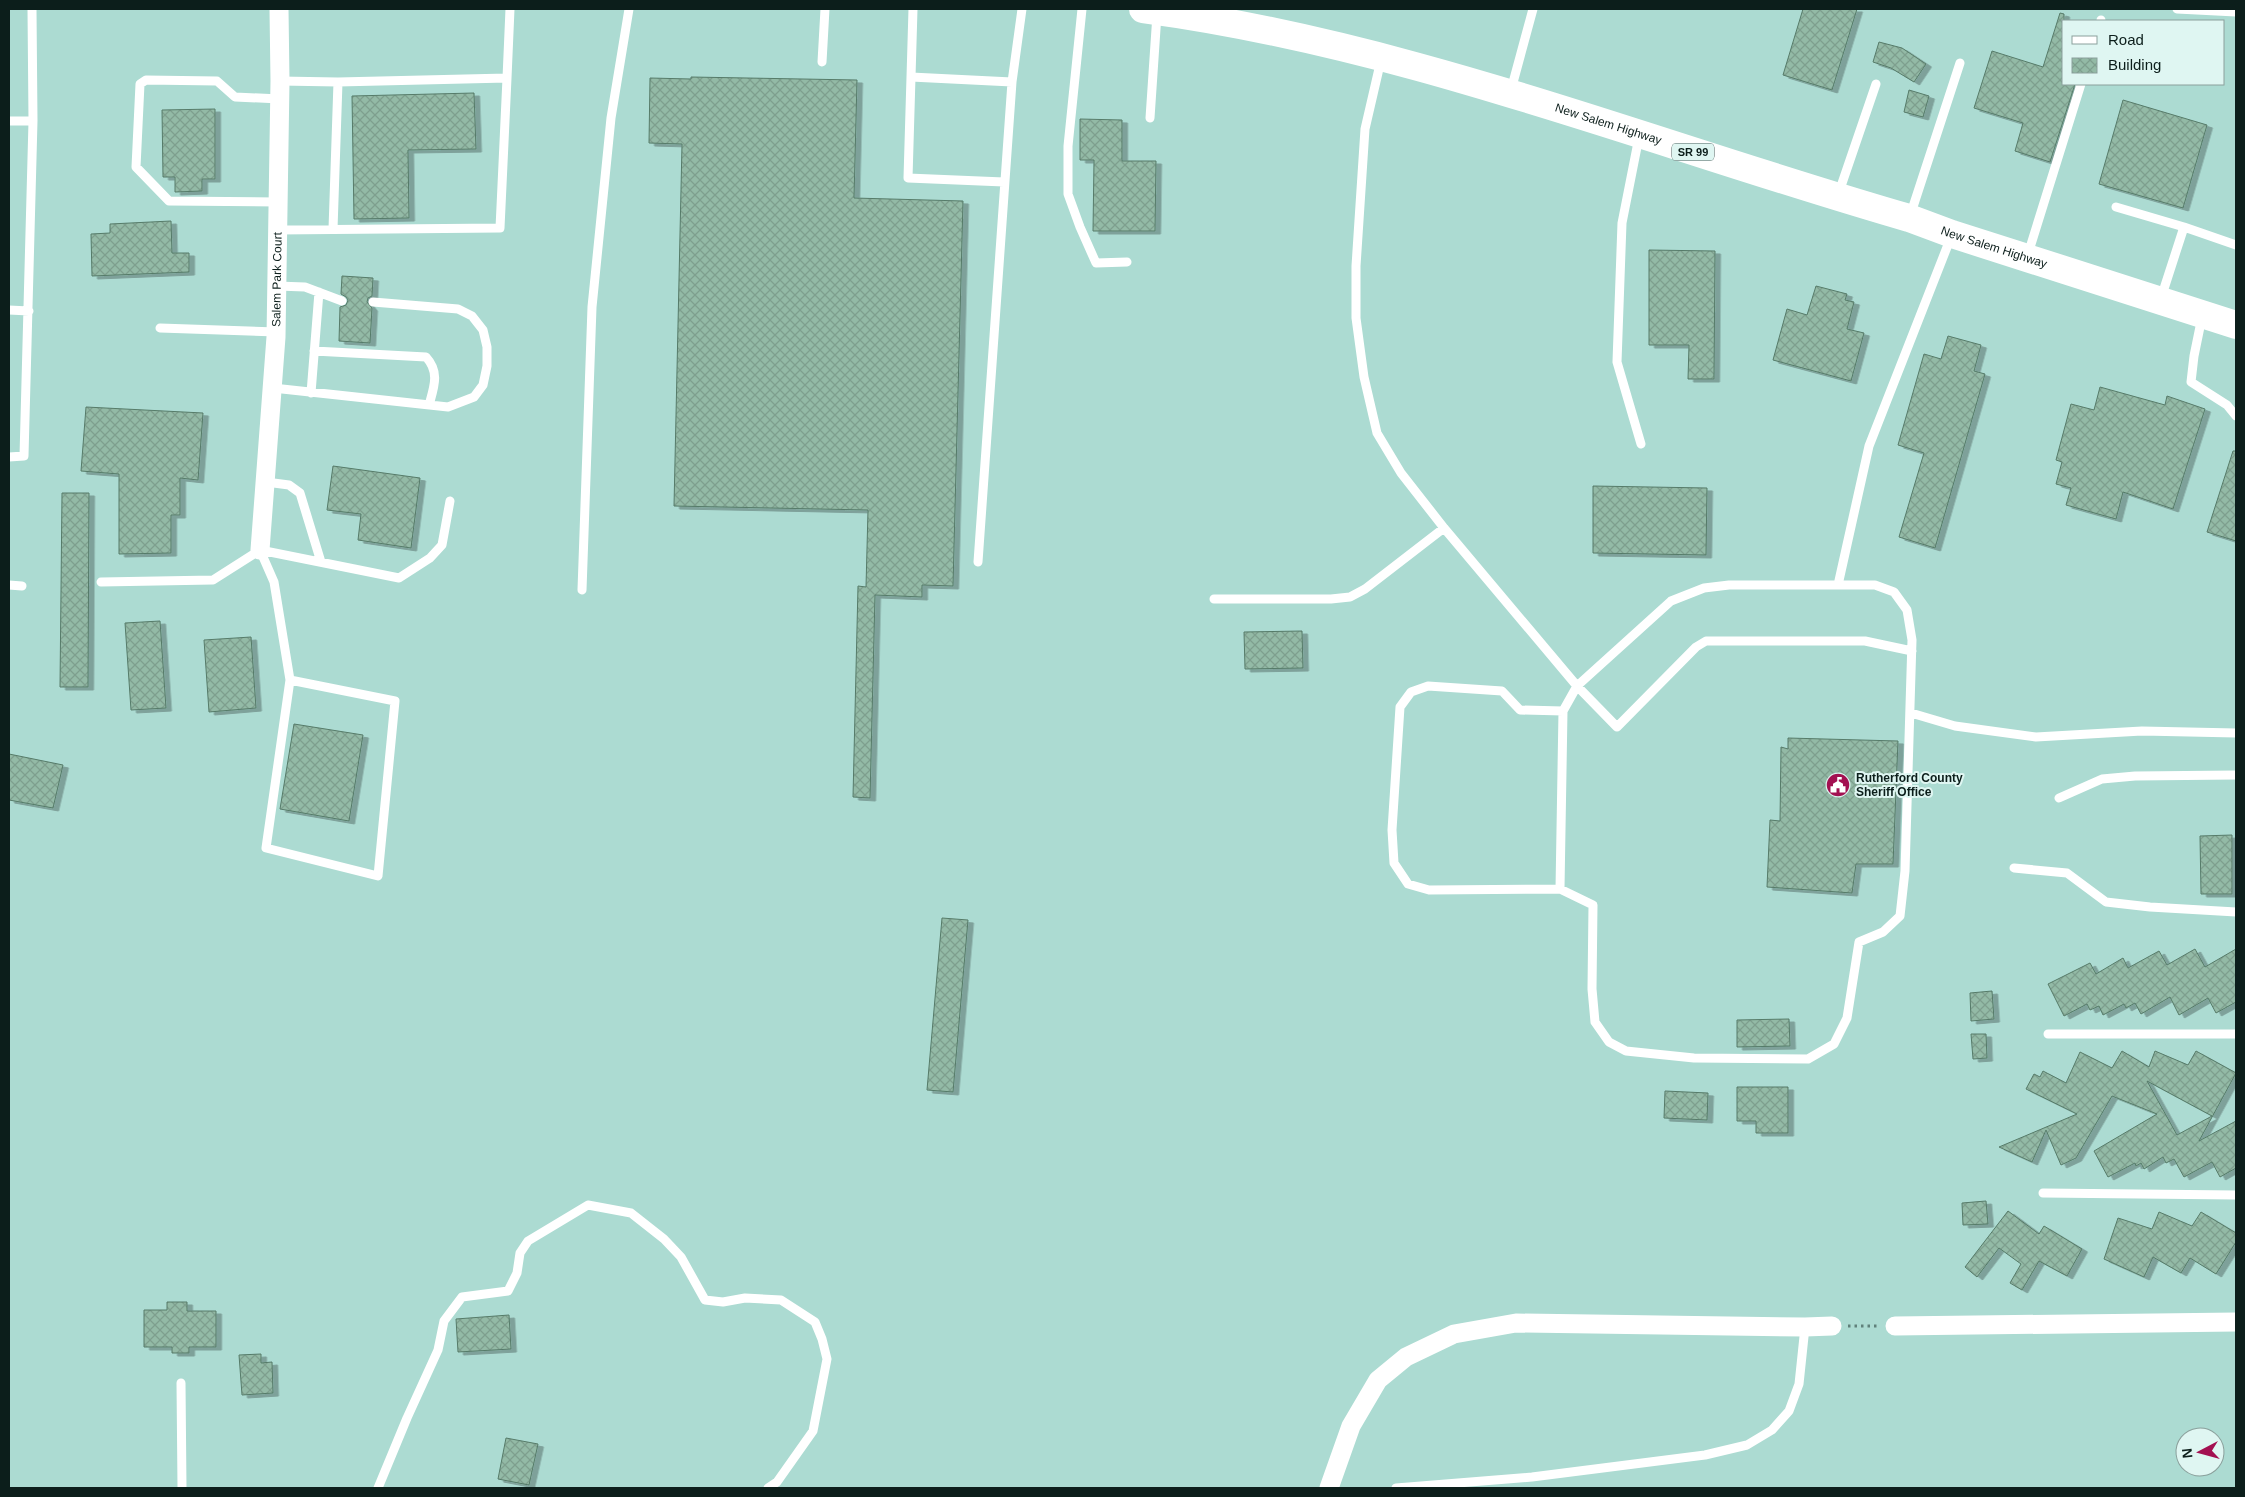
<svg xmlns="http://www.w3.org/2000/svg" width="2245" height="1497" viewBox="0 0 2245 1497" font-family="Arial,sans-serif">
<defs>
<pattern id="building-cross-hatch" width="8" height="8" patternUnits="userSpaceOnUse" patternTransform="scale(1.25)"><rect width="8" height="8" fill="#93baa6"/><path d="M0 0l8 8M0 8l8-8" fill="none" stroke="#7e9f8e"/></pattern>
<filter id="shadow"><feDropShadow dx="5.5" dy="3" stdDeviation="0" flood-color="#0004"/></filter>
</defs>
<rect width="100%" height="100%" fill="#acdbd2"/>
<path fill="url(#building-cross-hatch)" stroke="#567b69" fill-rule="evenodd" filter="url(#shadow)" d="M1803 9H1857L1832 90 1783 75Z
M2060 13 2064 14V84H2075L2050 162 2015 151 2023 123 1974 108 1992 51 2043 67Z
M1879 42 1902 48 1926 64 1914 82 1891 68 1873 62Z
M691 77 857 80 854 198 963 201 953 586 922 585V597L875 595 870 798 853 797 858 586 866 587 868 510 674 506 682 144 649 143 650 78 691 79Z
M1909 90 1929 96 1923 117 1904 112Z
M474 93 476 149 408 150 409 218 354 219 352 96Z
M2123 100 2207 125 2183 208 2099 184Z
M215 109V179H202V191L175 192V177H163L162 110Z
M1080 119 1122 120V161H1156L1155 231H1093L1094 160H1080Z
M171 221 172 253H189V272L92 276 91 234 110 233V224Z
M1649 250 1715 251 1714 379H1688L1689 345H1649Z
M342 276 373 278 372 296 368 298 367 302 372 308 370 343 339 341 340 307 346 305 348 300 346 297 341 294Z
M1816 286 1847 294 1845 300 1854 302 1847 329 1864 333 1851 381 1773 360 1787 309 1807 315Z
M1948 336 1981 345 1974 371 1985 374 1935 548 1899 537 1924 453 1898 445 1924 354 1941 359Z
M2100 387 2165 405 2167 396 2205 409 2173 509 2123 492 2116 519 2066 505 2071 488 2056 484 2062 462 2056 460 2071 404 2094 410Z
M86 407 203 413 198 480 180 478V515H171V553L119 554V474L81 471Z
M2233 451H2236V541L2207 532Z
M333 466 420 478 411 548 358 540 361 514 327 510Z
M1593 486 1707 488 1706 555 1593 553Z
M62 493H89L88 687H60Z
M160 621 166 708 131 710 125 623Z
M1302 631 1303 668 1245 669 1244 632Z
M251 637 256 708 209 712 204 640Z
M294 724 363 735 349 821 280 809Z
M1788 738 1898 741 1893 864H1856L1852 893 1767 887 1770 820 1780 821 1781 747 1788 749Z
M9 754 63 765 53 808 9 800Z
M2232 835V894H2201L2200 836Z
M942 918 968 920 953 1092 927 1090Z
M2195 949 2205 967 2236 949V1002L2216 1013 2208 998 2179 1015 2170 997 2141 1014 2135 1003 2126 1008 2124 1004 2103 1015 2099 1006 2090 1010 2087 1004 2064 1016 2048 984 2090 963 2096 974 2123 958 2128 968 2159 951 2167 965Z
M1992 991 1994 1019 1971 1021 1970 993Z
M1789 1019 1790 1046 1737 1047V1020Z
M1971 1034H1986L1987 1058 1973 1059Z
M2122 1051 2149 1067 2155 1051 2188 1065 2196 1051 2236 1073 2199 1141 2236 1121V1168L2220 1177 2212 1162 2184 1177 2174 1159 2166 1163 2163 1157 2144 1169 2141 1163 2136 1166 2135 1163 2108 1177 2094 1151 2157 1114 2112 1096 2076 1158 2061 1165 2046 1130 2032 1162 1999 1147 2077 1114 2026 1089 2034 1074 2040 1077 2043 1071 2066 1083 2080 1052 2112 1068ZM2147 1081 2212 1116 2177 1135Z
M1737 1087H1788V1133H1756V1121H1737Z
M1665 1091 1708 1093 1707 1120 1664 1118Z
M1986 1201 1988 1224 1963 1225 1962 1203Z
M2008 1211 2039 1234 2044 1226 2082 1249 2067 1276 2039 1261 2022 1290 2010 1283 2021 1264 1999 1248 1977 1277 1965 1267Z
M2159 1212 2192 1226 2201 1212 2236 1233V1242L2216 1274 2190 1258 2181 1273 2153 1257 2144 1277 2104 1259 2118 1218 2152 1229Z
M167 1302H187V1311H216V1347H189V1353H172V1347H144V1310H167Z
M509 1315 511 1349 458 1352 456 1319Z
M261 1354V1363L272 1362 273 1393 242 1395 239 1355Z
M506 1438 538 1444 529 1485 498 1479Z"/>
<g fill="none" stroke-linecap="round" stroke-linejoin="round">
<path stroke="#60817b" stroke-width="3" stroke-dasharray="2.5 4" stroke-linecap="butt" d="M1848 1326H1877"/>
<path stroke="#fff" stroke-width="9" d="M913 9 911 77 1012 82 1022 9
M1082 9 1068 146V194L1080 227 1096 263 1127 262
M2177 9 2236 12
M2101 21V20
M1381 60 1365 129 1356 266V318L1364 377 1377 433 1401 473 1444 528 1577 686 1671 601 1704 588 1729 585H1875L1894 592 1907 610 1912 640 1905 871 1900 916 1883 932 1859 942 1847 1018 1834 1044 1808 1059 1694 1058 1626 1051 1609 1042 1595 1022 1592 989 1593 905 1560 889 1429 890 1408 884 1394 863 1392 830 1400 707 1411 692 1428 686 1502 691 1520 710 1563 711 1560 889
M822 62 825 9
M911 77 908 178 1004 182
M280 81 338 82 507 78 510 9
M1511 90 1533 9
M1150 118 1157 14
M9 121H33L32 9
M1639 137 1622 223 1617 362 1641 444
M1838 195 1876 84
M278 202 169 201 136 167 140 84 146 80 217 81 235 97 280 99
M2116 207 2184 227
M1910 216 1960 63
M333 229 338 82
M277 230 500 228 507 78
M2028 254 2081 84
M277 286 305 287 342 301
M2161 298 2184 227 2236 245
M9 310 29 311
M2202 317 2194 356 2191 382 2227 405 2236 416
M160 328 277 332
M314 351 426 357C440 372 434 387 429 405
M273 388 448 407 474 397 483 385 487 366V347L483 330 472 316 458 309 373 302
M311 393 319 292
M9 457 24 456 33 121
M266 482 289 485 300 493 321 562
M260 550 274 582 290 680 266 848 378 876 395 701 290 680
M978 562 1012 82
M101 582 213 580 260 550 399 578 430 558 442 545 450 501
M9 585 22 586
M1838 585 1869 446 1951 237
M582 590 592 307 611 118 629 9
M1214 599H1331L1350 597 1365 589 1444 528
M1563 711 1577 686 1617 727 1696 647 1706 641H1865L1912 651
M1911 713 1955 726 2036 737 2142 731 2236 733
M2059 798 2102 779 2135 776 2236 775
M2014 868 2067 873 2106 902 2150 907 2236 912
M2048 1034H2236
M2043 1193 2236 1195
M181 1383 182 1488
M378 1488 407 1418 438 1350 444 1321 462 1297 508 1291 517 1273 520 1253 528 1241 588 1205 631 1213 664 1239 681 1257 705 1300 723 1302 745 1298 781 1300 815 1322 822 1339 827 1359 813 1431 777 1482 768 1488
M1396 1488 1532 1477 1705 1455 1747 1445 1772 1430 1789 1411 1799 1384 1805 1327"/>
<g stroke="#fff" stroke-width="19">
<path id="s1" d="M260 550 276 337 280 81 279 9"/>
<path d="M1895 1326 2236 1322"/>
<path d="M1329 1488 1351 1426 1378 1380 1406 1357 1454 1334 1516 1323 1805 1327 1832 1326"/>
</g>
<path stroke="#fff" stroke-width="28" id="s2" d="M1143 9C1406 44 1655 145 1909 218L1952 234 2236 325"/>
</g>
<defs>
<g id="civic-disc" transform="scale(1.25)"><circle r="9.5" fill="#a31051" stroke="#dff6f2"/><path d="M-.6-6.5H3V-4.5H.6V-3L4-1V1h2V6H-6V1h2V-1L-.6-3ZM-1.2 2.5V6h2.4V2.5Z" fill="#fff"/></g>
</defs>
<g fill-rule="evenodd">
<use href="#civic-disc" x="1838" y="785"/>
</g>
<g text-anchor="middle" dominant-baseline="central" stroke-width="4" stroke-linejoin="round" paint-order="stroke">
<rect fill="#dff6f2" stroke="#4b5f5c" stroke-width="1" x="1672" y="143.5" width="42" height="17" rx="4"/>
<g font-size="11" font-weight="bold" fill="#0c1e1b">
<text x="1693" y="152">SR 99</text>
</g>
<g font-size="12" fill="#0c1e1b" stroke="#dff6f2">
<text stroke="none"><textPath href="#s2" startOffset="480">New Salem Highway</textPath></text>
<text stroke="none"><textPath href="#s2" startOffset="885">New Salem Highway</textPath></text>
<text stroke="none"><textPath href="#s1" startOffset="271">Salem Park Court</textPath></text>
</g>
<g font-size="12" font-weight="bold" fill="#0c1e1b" stroke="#dff6f2" text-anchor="start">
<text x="1856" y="778">Rutherford County<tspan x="1856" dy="14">Sheriff Office</tspan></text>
</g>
</g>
<rect width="2245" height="1497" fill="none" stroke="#0c1e1b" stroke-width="20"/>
<rect x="2062" y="20" width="162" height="65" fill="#dff6f2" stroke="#8ba09c"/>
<rect x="2072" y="36" width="25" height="8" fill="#ffffff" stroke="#8ba09c"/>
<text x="2108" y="45" font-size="15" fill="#0c1e1b">Road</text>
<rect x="2072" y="58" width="25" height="15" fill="url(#building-cross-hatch)" stroke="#8ba09c"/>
<text x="2108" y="70" font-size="15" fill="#0c1e1b">Building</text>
<g transform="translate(2200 1452) rotate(264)"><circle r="24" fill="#dff6f2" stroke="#8ba09c"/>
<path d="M0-4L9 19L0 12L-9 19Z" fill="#a31051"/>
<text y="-8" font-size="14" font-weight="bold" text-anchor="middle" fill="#0c1e1b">N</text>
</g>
</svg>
